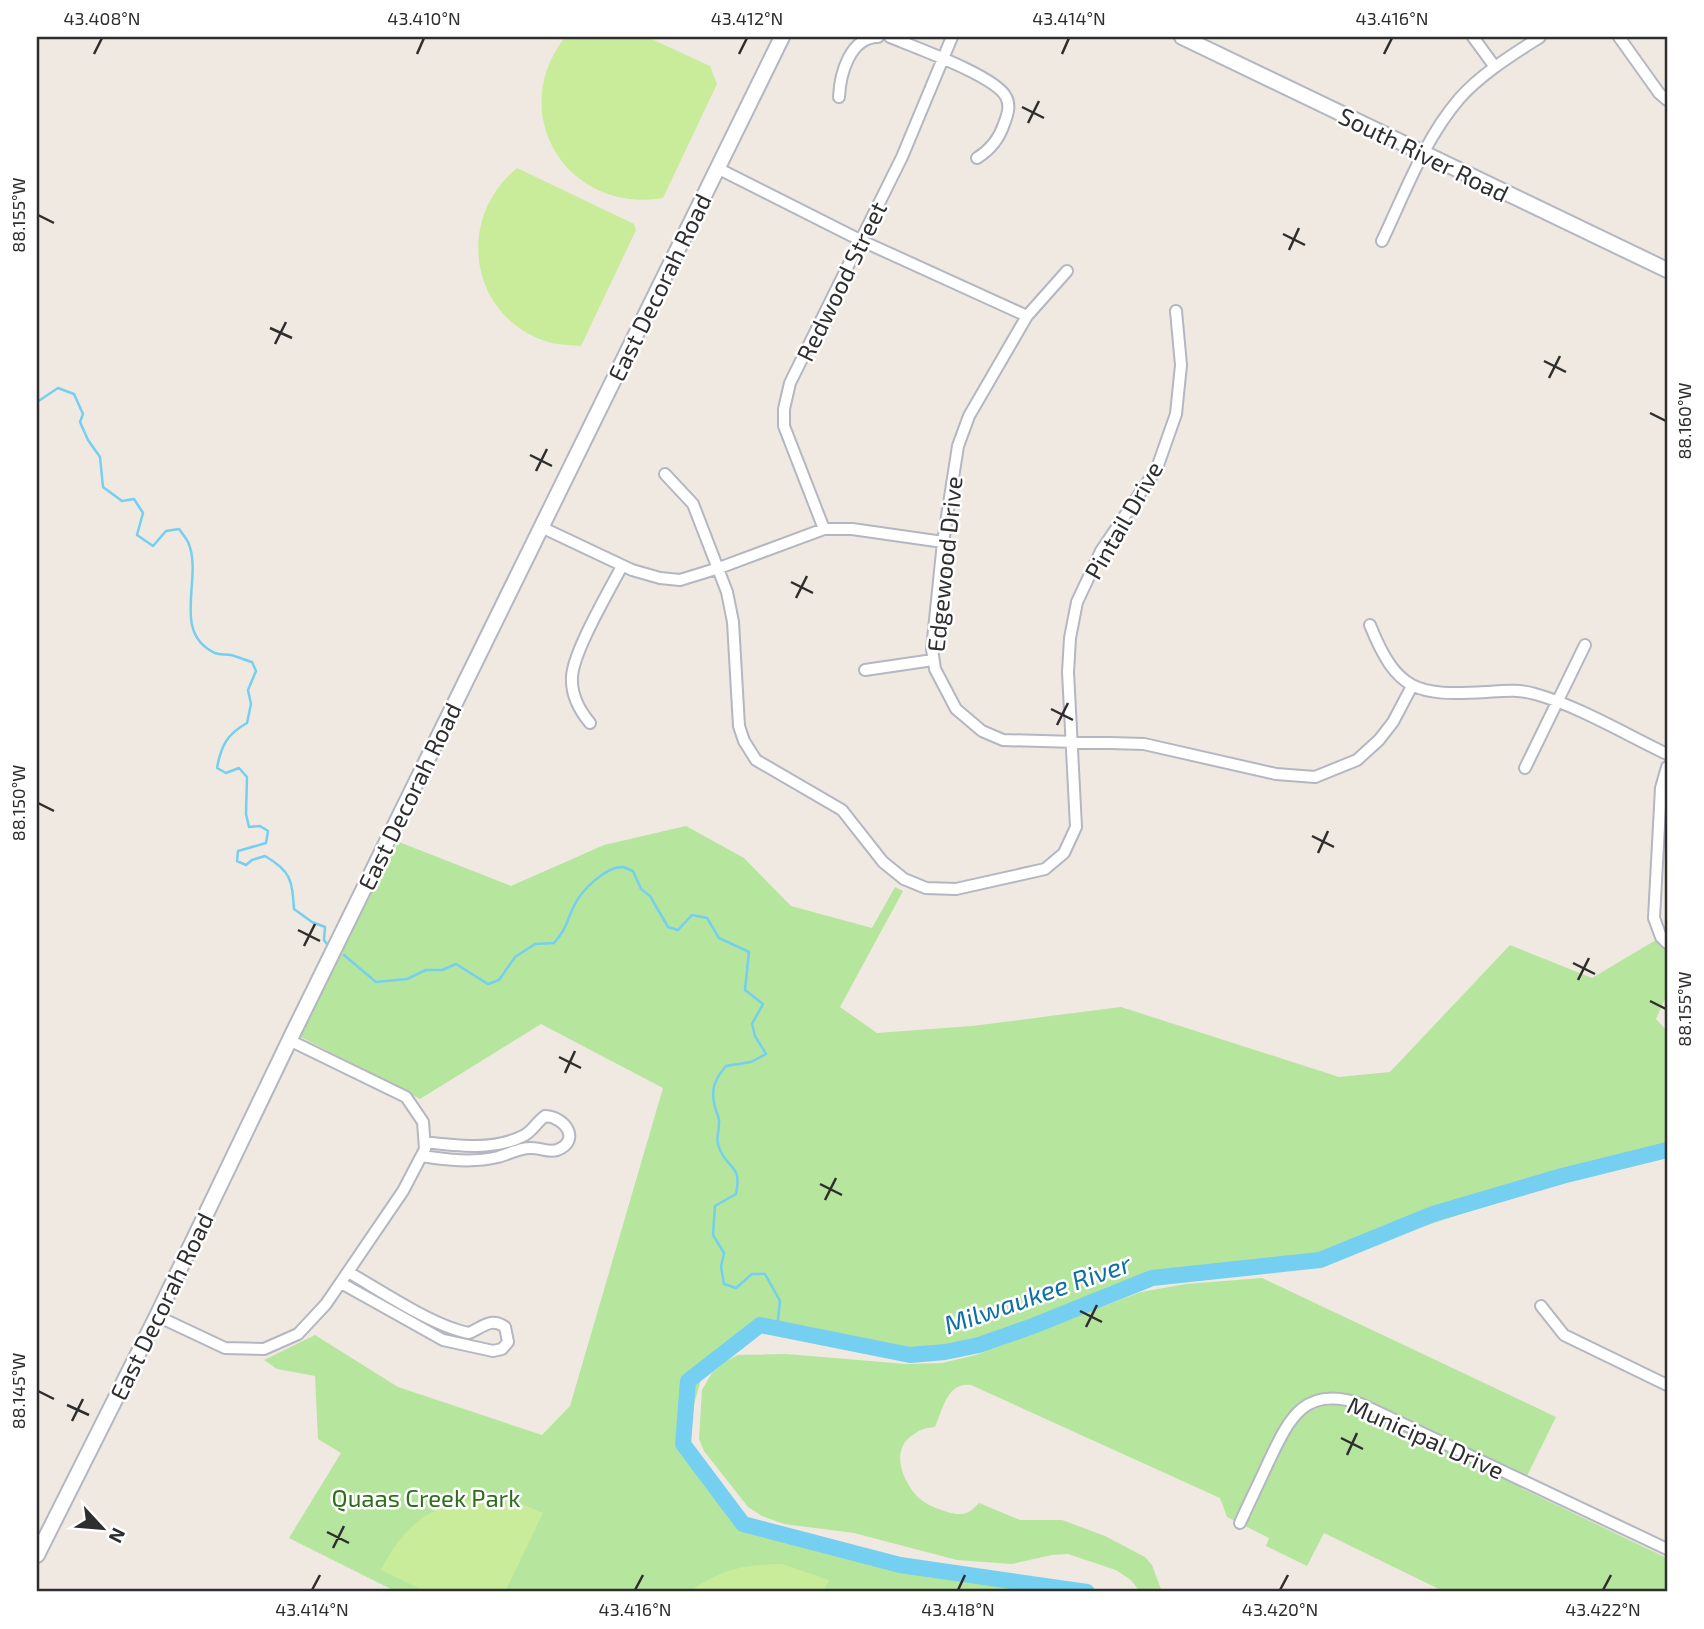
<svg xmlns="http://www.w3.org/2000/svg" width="1704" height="1629" viewBox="0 0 1704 1629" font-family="'Exo 2',sans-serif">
<rect width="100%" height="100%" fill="#efe9e1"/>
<path fill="#b6e59e" d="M686 826 744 858 791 906 872 928 895 887 903 891 840 1007 877 1033 972 1026 1121 1007 1339 1077 1390 1072 1510 945 1592 978 1661 937 1667 943V994L1656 1019 1667 1031V1151L1637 1157 1320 1260 1152 1278 1033 1326 979 1345 945 1352 910 1355 761 1325 702 1376 683 1444 743 1524 900 1565 1087 1592H397L289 1538 341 1453 318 1439 315 1376 277 1369 264 1360 315 1335 398 1387 542 1435 570 1406 663 1088 541 1024 420 1099 293 1033 399 842 511 886 604 845Z
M1262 1278 1556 1417 1521 1488 1667 1558V1592H1445L1324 1533 1307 1566 1266 1546 1269 1538 1227 1517 1220 1498 971 1385C947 1382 943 1409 935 1427 924 1428 919 1430 910 1437 890 1453 904 1484 920 1499 928 1506 951 1515 961 1514 969 1514 974 1508 979 1503L1020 1520H1062L1105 1536 1145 1557 1152 1565 1162 1592H1140L1131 1580 1116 1570 1068 1554 1052 1555 1012 1564 957 1560 854 1533 784 1524 762 1516 748 1507 704 1451 699 1439 702 1390 712 1373 726 1361 738 1355 786 1354 906 1364 942 1363 976 1355 1141 1292 1186 1284Z"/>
<path fill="#c9ec9a" d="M565 37H647L710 66 717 84 663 198C568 214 505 114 565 37Z
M517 168 634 224 636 230 581 346C570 345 558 345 548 342 469 317 455 219 517 168Z
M497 1498 512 1500 543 1513 505 1592H427L381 1570C407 1518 440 1499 497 1498Z
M782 1564 829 1580 823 1592H690C718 1570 746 1564 782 1564Z"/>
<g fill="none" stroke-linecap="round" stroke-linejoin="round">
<path stroke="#75cff0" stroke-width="2.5" d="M37 402 58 388 74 394 83 414 80 422 88 440 100 457 103 487 122 501 134 499 143 513 137 535 153 546 166 531 179 529C182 533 186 538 188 542 204 577 170 632 215 653 220 655 226 654 231 655 238 657 245 660 252 662L256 671 248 690 251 704 247 723C227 734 221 746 217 768L226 773 239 768 247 777 246 814 249 827 260 826 268 831 266 843 238 851 237 861 246 865 252 860 265 856C291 871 292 880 294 909L312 922 325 927 324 940 327 944
M344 955 376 982 407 979 426 970H442L456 964 488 984 499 980 515 957 535 944 554 943C569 926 566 920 575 904 582 890 606 866 623 867 626 868 630 870 633 871L641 889 650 896 668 927 678 930 692 915 707 918 719 938 749 952 745 990 763 1004 752 1024 755 1036 766 1054 751 1062 726 1066C715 1079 710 1089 715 1107 716 1112 720 1118 719 1123 719 1133 715 1139 720 1150 729 1170 742 1165 736 1194L715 1206 713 1235 724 1253 721 1267 724 1284 736 1288 752 1274H765L780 1301 777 1329"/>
<path stroke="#75cff0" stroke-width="16" d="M1087 1592 900 1565 743 1524 683 1444 688 1381 760 1325 910 1355 945 1352 979 1345 1033 1326 1152 1278 1320 1260 1433 1214 1562 1176 1667 1150"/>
<g stroke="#b4b7c1" stroke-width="14">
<path id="street" d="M890 37C914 47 996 76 1006 97 1011 106 1007 116 1004 124 999 139 990 150 977 158
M1473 37 1495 67
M1619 37 1659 93 1667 100
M839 97C840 74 850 37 878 37
M717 168 860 240 1027 316
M1382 241C1405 193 1424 140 1459 99 1481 74 1512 55 1540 37
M1067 271 1027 316 969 416 958 446 943 542 932 649 935 669 956 709 982 731 1003 740 1144 744 1276 774 1315 777 1357 760 1379 740 1393 722 1412 686
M665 474 693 504 727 592 733 622 739 726 744 741 756 760 842 810 883 862 904 879 926 888 956 889 1045 869 1064 853 1076 827 1068 672 1070 638 1077 602 1101 551 1157 468 1176 414 1181 365 1176 311
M541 527 632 570 660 578 680 580 719 568 824 529H852L943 542
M824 529 784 426V409L790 383 902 157 952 37
M1370 625C1397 692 1417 696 1486 692 1502 691 1519 689 1535 694 1576 705 1627 735 1667 754
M865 670 933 660
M590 723C580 711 571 694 572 677 573 652 609 591 622 566
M1667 767 1661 788 1654 918 1661 937 1667 943
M1525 768 1585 645
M422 1156C447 1160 473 1163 498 1157 509 1154 519 1148 530 1148 539 1147 548 1153 557 1150 581 1141 566 1117 545 1116 537 1122 533 1130 525 1135 495 1151 457 1146 425 1142
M341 1283 443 1340 493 1351 502 1349 508 1342 505 1327C491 1317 483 1327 469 1333 434 1327 380 1290 348 1272
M1541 1306 1564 1335 1667 1385
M157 1316 225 1348 264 1349 298 1334 326 1304 403 1191 425 1149 423 1122 406 1097 289 1040
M1240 1523C1249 1503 1259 1483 1268 1463 1289 1419 1304 1384 1361 1404L1667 1549"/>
</g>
<g stroke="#b4b7c1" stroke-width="18">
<path id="secondary" d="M1182 37 1667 270
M37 1555 157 1316 293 1033 782 37"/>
</g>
<use href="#street" stroke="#fff" stroke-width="10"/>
<use href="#secondary" stroke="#fff" stroke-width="14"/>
</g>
<path fill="none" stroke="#2e2e2e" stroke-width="2.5" d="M94 54 102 38M417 54 424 38M739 54 747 38M1062 54 1069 38M1384 54 1392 38M1022 107 1044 118M1028 123 1039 101M38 215 54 223M1283 234 1305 245M1289 250 1299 228M270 328 292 338M275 344 286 322M1544 361 1566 372M1549 378 1560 356M1650 413 1666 421M530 455 552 466M536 471 547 449M791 582 813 593M796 598 807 576M1051 709 1073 720M1057 725 1068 703M38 803 54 811M1312 836 1334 847M1318 853 1328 831M298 930 320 941M304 946 315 924M1573 963 1595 974M1578 980 1589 958M1650 1001 1666 1009M559 1057 581 1068M565 1073 575 1051M820 1184 842 1195M825 1200 836 1178M1080 1311 1102 1322M1086 1327 1097 1305M38 1391 54 1399M67 1405 89 1415M72 1421 83 1399M1341 1438 1363 1449M1347 1455 1357 1433M327 1532 349 1543M333 1548 344 1526M312 1590 320 1575M635 1590 643 1575M958 1590 965 1575M1280 1590 1288 1575M1603 1590 1611 1575"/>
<g text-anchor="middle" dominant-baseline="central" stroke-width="5" stroke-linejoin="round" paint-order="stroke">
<g font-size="24" fill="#2e2e2e" stroke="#fff">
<text transform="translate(1424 154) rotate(26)">South River Road</text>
<text transform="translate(841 281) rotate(-64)">Redwood Street</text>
<text transform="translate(659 287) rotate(-64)">East Decorah Road</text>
<text transform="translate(1123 520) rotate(-60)">Pintail Drive</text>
<text transform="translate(944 564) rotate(-84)">Edgewood Drive</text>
<text transform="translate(409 796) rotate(-64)">East Decorah Road</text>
<text transform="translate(161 1306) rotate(-64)">East Decorah Road</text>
<text transform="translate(1426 1437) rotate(24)">Municipal Drive</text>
</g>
<g font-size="24" fill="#2c6e1b" stroke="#fff">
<text x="426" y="1497">Quaas Creek Park</text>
</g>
<g font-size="26" font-style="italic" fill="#0d6fa3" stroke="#fff">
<text transform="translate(1037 1293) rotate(-19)">Milwaukee River</text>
</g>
</g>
<rect width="1704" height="1629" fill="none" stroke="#ffffff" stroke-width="77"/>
<g transform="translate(102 1528) rotate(116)" stroke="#ffffff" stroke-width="5" paint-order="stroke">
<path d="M0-5L12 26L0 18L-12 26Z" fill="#2e2e2e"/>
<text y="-10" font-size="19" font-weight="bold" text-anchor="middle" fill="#2e2e2e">N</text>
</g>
<rect x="38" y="38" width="1628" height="1552" fill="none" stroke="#2e2e2e" stroke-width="2.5"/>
<g font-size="18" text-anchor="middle" fill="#2e2e2e">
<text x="102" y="25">43.408°N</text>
<text x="424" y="25">43.410°N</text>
<text x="747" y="25">43.412°N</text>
<text x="1069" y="25">43.414°N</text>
<text x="1392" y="25">43.416°N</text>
<text transform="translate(19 215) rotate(-90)" y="6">88.155°W</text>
<text transform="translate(1685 421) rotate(-90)" y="6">88.160°W</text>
<text transform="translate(19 803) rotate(-90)" y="6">88.150°W</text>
<text transform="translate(1685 1009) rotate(-90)" y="6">88.155°W</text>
<text transform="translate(19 1391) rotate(-90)" y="6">88.145°W</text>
<text x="312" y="1616">43.414°N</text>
<text x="635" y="1616">43.416°N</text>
<text x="958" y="1616">43.418°N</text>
<text x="1280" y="1616">43.420°N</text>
<text x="1603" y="1616">43.422°N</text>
</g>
</svg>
